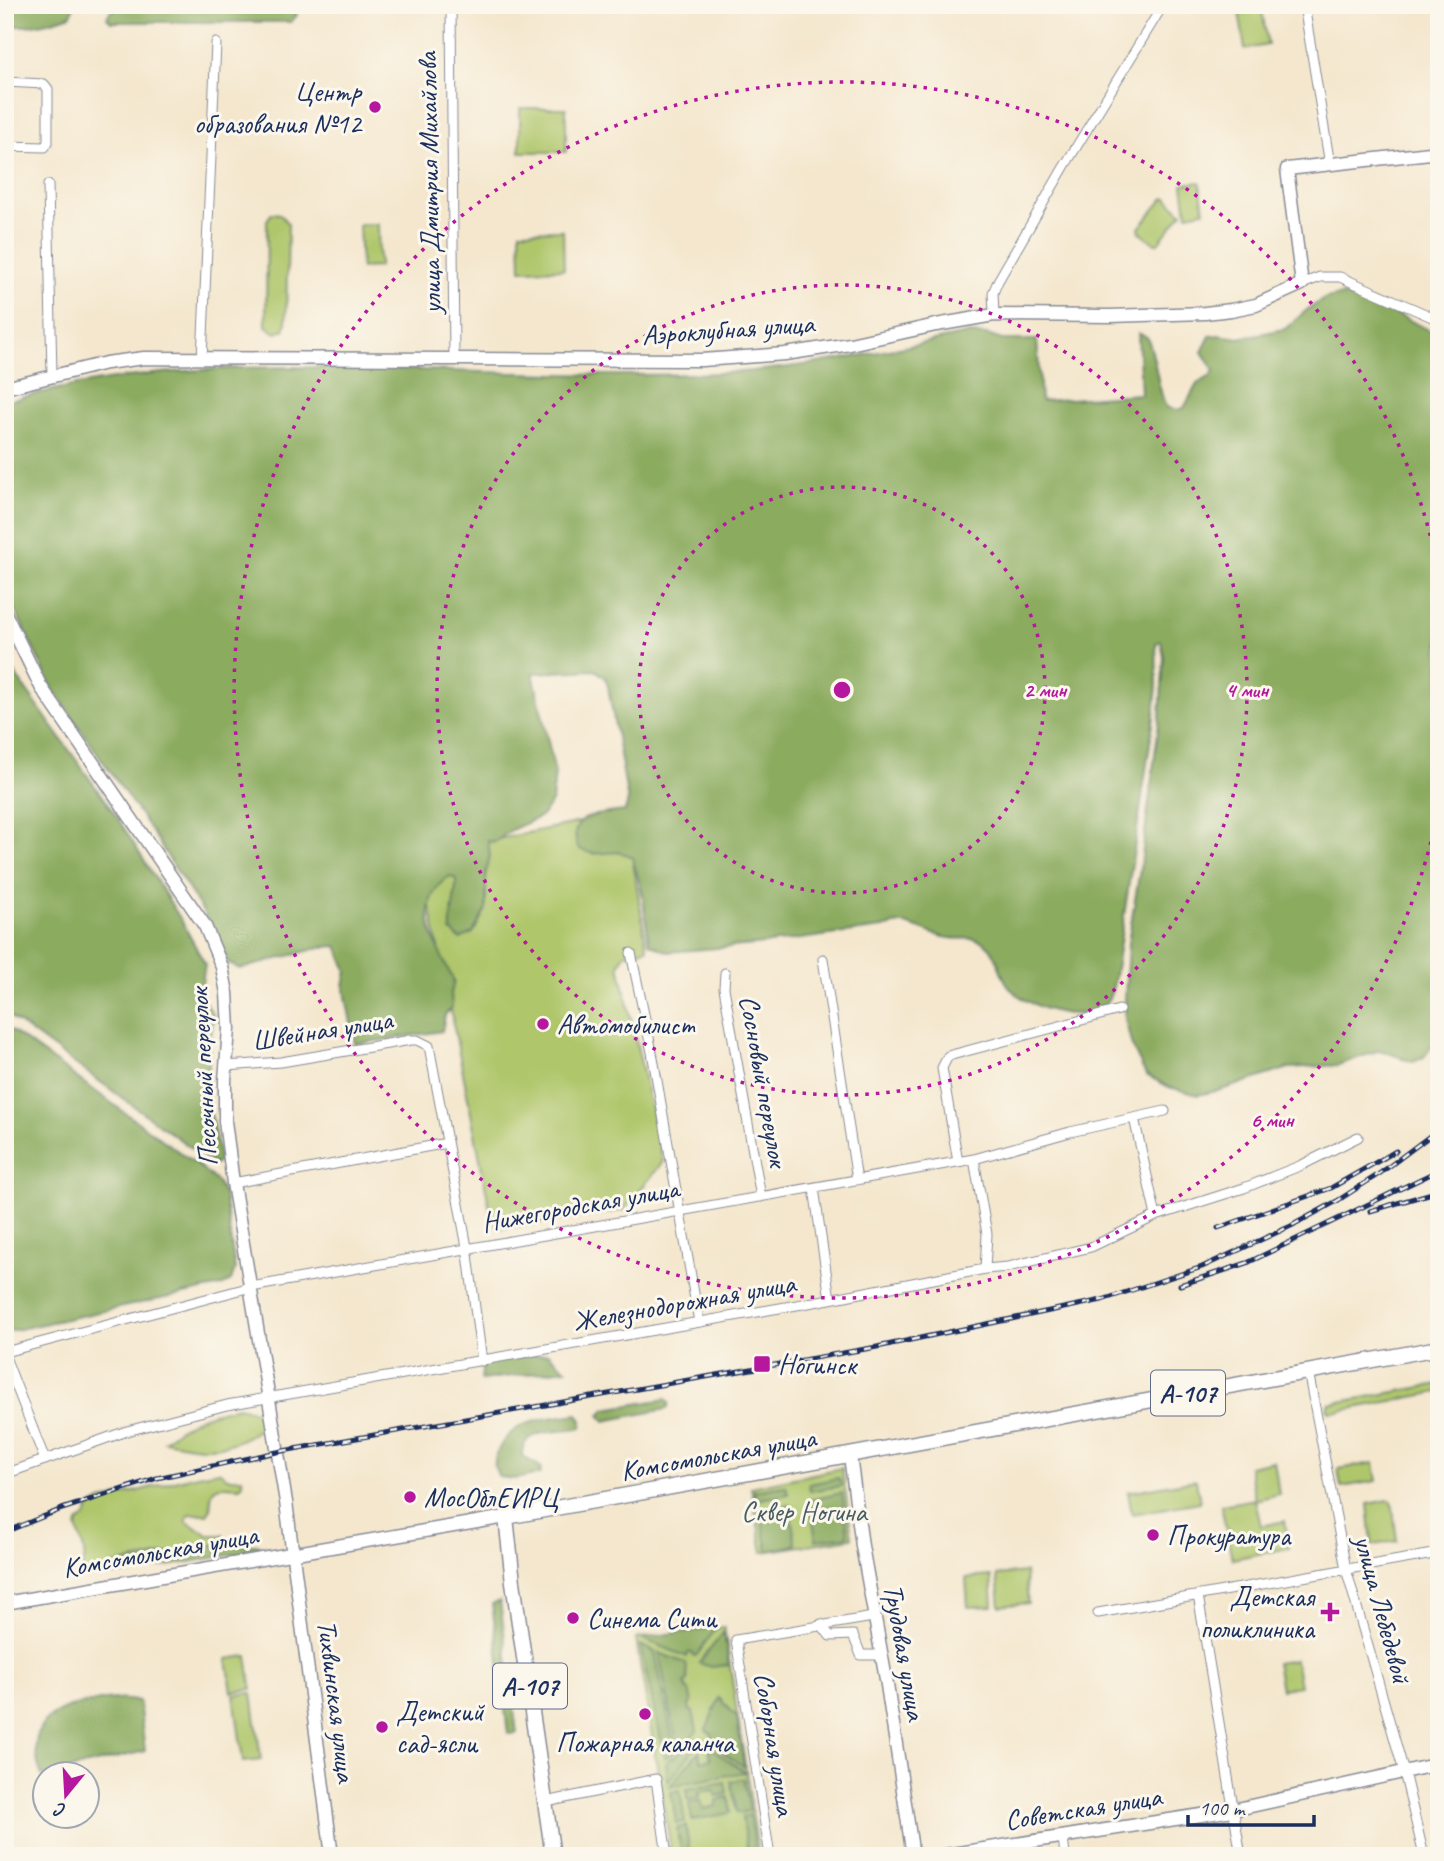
<svg xmlns="http://www.w3.org/2000/svg" width="1444" height="1861" viewBox="0 0 1444 1861" font-family="Caveat,sans-serif">
<rect width="100%" height="100%" fill="#fbf7ec"/>
<filter id="ink" filterUnits="userSpaceOnUse"><feTurbulence type="fractalNoise" baseFrequency=".0143" numOctaves="2"/><feDisplacementMap in="SourceGraphic" scale="14" xChannelSelector="R" yChannelSelector="G"/><feConvolveMatrix kernelMatrix="1 2 1 2 8 2 1 2 1" color-interpolation-filters="sRGB"/></filter>
<filter id="wash" filterUnits="userSpaceOnUse"><feTurbulence type="fractalNoise" baseFrequency=".00686" numOctaves="4" result="noise"/><feDisplacementMap in="SourceGraphic" scale="28" xChannelSelector="R" yChannelSelector="G"/><feGaussianBlur stdDeviation="1.57" result="paint"/><feColorMatrix in="noise" values="0 0 0 0 0 0 0 0 0 0 0 0 0 0 0 0 0 1.4 0 .05"/><feComposite in="paint" operator="in"/></filter>
<g filter="url(#wash)">
<rect width="100%" height="100%" fill="#f4e7ce"/>
<path fill="#afc66b" stroke="#657a64" stroke-width="2" d="M1238 5H1261L1268 45 1245 49Z
M520 108H566V152H520Z
M1200 182 1204 211 1187 214 1183 184Z
M1164 198H1167L1182 213 1158 243H1154L1140 232 1139 228Z
M272 213 280 214 288 224 286 323 284 330 276 333 266 326 267 220Z
M378 224 379 267 361 268 359 225Z
M563 230 564 269 521 270 520 231Z
M625 813 647 949 625 954 619 965 663 1162 624 1210 499 1229 491 1215 420 855Z
M1439 1384V1392L1339 1411 1329 1412 1327 1408 1329 1404Z
M238 1407 259 1412 264 1423C254 1437 227 1447 209 1447 195 1448 179 1443 164 1441 189 1419 205 1414 238 1407Z
M1274 1461 1279 1494 1255 1500 1261 1526 1285 1521 1289 1548 1232 1559 1221 1505 1255 1499 1249 1466Z
M1374 1463 1377 1481 1341 1487 1338 1469Z
M842 1468 852 1538 763 1552 751 1487Z
M219 1471 227 1478H242L243 1483 240 1487C212 1485 212 1484 210 1510L207 1514H191L187 1517V1522L208 1535H223L224 1541C231 1543 238 1540 246 1542V1546L210 1545 113 1565 105 1569 103 1574 79 1578 77 1573C91 1560 82 1544 77 1528L78 1523 86 1517 89 1508 101 1501 193 1476Z
M1196 1480 1200 1502 1132 1514 1128 1492Z
M1389 1500 1392 1501 1397 1541 1374 1545 1372 1543 1368 1504Z
M1025 1572 1028 1603 1000 1606 997 1575Z
M991 1576 993 1606 968 1607 966 1578Z
M724 1627 759 1856H672L636 1639Z
M247 1656 252 1689 232 1692 227 1659Z
M1295 1660 1300 1686 1281 1689 1276 1663Z
M252 1693 261 1760 243 1762 234 1695Z"/>
<path fill="#8bab5f" stroke="#536d5e" stroke-width="2" d="M5 5H74L71 15C51 22 26 29 5 25Z
M157 5H286L295 9 297 15 291 22H111L107 18 110 11 130 6Z
M1343 295 1375 303 1439 335V527L1434 541 1439 542V1037L1423 1058 1413 1062 1380 1050 1338 1065 1289 1068 1221 1090 1198 1095 1169 1087 1146 1075 1132 1046 1125 1019V1001L1128 943 1142 857 1160 715 1164 657 1161 641 1156 643 1157 685 1154 717 1114 982C1112 991 1110 1000 1102 1006 1080 1024 1030 1008 1012 990 998 976 1000 955 986 944 975 935 963 940 950 938 934 937 919 926 903 924 897 923 889 927 882 928L755 945 668 952 649 943 642 892 632 857C613 845 600 861 578 848 565 813 601 814 625 811L628 801 608 686 605 677 595 670 533 673 555 773 552 801 542 816 511 830 495 842 488 841 490 856 486 872V909L473 933 460 939 451 931C449 913 457 897 456 879L450 876C409 902 438 949 454 981L451 993 452 1007 445 1015 442 1031 355 1044 344 986 347 971 337 946 322 947 240 969 228 963 207 918 150 829 52 688 5 589V402C156 359 298 366 452 371 541 374 632 377 722 373 805 369 886 351 967 334L987 335 1002 340H1037L1041 401 1141 394 1138 333 1147 337C1157 360 1156 384 1166 407L1177 410 1184 408 1197 384 1211 376 1214 370 1202 352 1210 336 1218 335 1239 338 1285 329 1308 309 1326 298Z
M5 653 19 680 117 817 181 920 205 964 200 995 214 1015 209 1051V1105L220 1160 215 1165 5 1013Z
M5 1026 200 1167 217 1182 224 1194 235 1269 231 1281 221 1286 5 1332Z
M548 1353 566 1369 481 1380 483 1363Z
M666 1399 669 1403 667 1409 605 1421 600 1415 605 1409Z
M578 1414 582 1421 581 1428C562 1434 521 1426 522 1456 529 1462 536 1462 541 1468L540 1474 515 1479 499 1477C494 1468 493 1461 498 1451 511 1419 548 1418 578 1414Z
M839 1478 841 1486 810 1491 809 1484Z
M786 1486 788 1494 756 1500 754 1491Z
M842 1493 848 1536 816 1540 809 1500Z
M789 1505 796 1545 768 1551 760 1510Z
M256 1544 259 1545V1550L110 1576 103 1574 105 1569 113 1565 210 1545Z
M500 1601 517 1733 508 1734 492 1604Z
M717 1627 697 1655 694 1656 692 1652 688 1653 687 1657 641 1638Z
M724 1632 729 1665 710 1667 699 1663Z
M640 1645 655 1652 675 1751 665 1758Z
M659 1653 686 1663 688 1681 685 1683 687 1690H689L692 1703 689 1705 690 1711H693L697 1731 678 1749Z
M719 1698 737 1717 744 1767 713 1745 712 1734 706 1730Z
M116 1699 139 1701 145 1751 42 1776C18 1715 67 1703 116 1699Z
M692 1742 695 1748 668 1782 666 1763Z
M711 1748 745 1772 670 1786 699 1751 701 1761 711 1759 709 1750Z
M744 1779 750 1811 737 1813 731 1781Z
M725 1782 727 1794 716 1796 714 1790 699 1792 700 1798 688 1800 686 1789Z
M680 1790 685 1822 676 1823 671 1792Z
M728 1797 731 1813 692 1820 689 1803 701 1801 703 1809 717 1806V1800Z
M750 1815 755 1848 747 1849 742 1817Z
M686 1826 690 1856H682L677 1828Z"/>
</g>
<g filter="url(#ink)">
<g fill="none" stroke-linecap="round" stroke-linejoin="round">
<g stroke="#888b96" stroke-width="11">
<path id="street" d="M451 5 454 359
M1304 5 1330 165
M5 82 44 84 48 89V142L45 147 5 146
M48 185 52 376
M1302 284 1320 277H1340L1439 320
M994 315 993 293 998 281 1064 167 1163 5
M202 359 216 43
M631 953 652 1052 699 1322
M823 959 857 1180
M725 973 724 988 761 1197
M226 1066 281 1062 411 1040H417L429 1046 467 1247 482 1361
M1134 1118 1156 1216
M974 1159 987 1234 985 1269
M958 1162 942 1068 948 1056 1119 1010
M233 1183 447 1143
M814 1188 830 1299
M5 1352 251 1287 974 1159 1070 1132 1165 1111
M5 1357 45 1460
M1308 1371 1346 1569 1404 1772 1424 1856
M5 1474 127 1431 227 1405 814 1302 985 1269 1008 1267 1091 1247 1156 1216 1244 1188 1302 1165 1358 1137
M1198 1595 1241 1856
M1098 1613 1439 1553
M821 1624 830 1636 853 1635 861 1655H882
M546 1802 656 1779 667 1856
M1063 1837 1065 1856
M770 1856 736 1640 873 1617"/>
</g>
<g stroke="#888b96" stroke-width="15">
<path id="secondary" d="M5 388 106 363 144 358 702 360 785 354 850 344 936 325 994 315 1110 316 1205 313 1231 310 1256 305 1302 284 1287 169 1439 152
M5 613 41 687 205 926 222 967 227 993 229 1029 225 1080V1121L233 1183 286 1502 332 1856
M850 1456 862 1546 887 1685 913 1856
M5 1603 506 1517
M939 1856 1233 1810 1439 1764"/>
</g>
<g stroke="#888b96" stroke-width="17">
<path id="primary" d="M553 1856 513 1582 506 1517 1439 1348"/>
</g>
<use href="#street" stroke="#fff" stroke-width="9"/>
<use href="#secondary" stroke="#fff" stroke-width="12"/>
<use href="#primary" stroke="#fff" stroke-width="14"/>
<g stroke="#1b2f5e" stroke-width="5">
<path id="rail" d="M1370 1211 1439 1191
M1218 1228 1331 1188 1396 1151
M1180 1285 1247 1263 1439 1170
M5 1532 62 1509 157 1478 277 1452 877 1347 1102 1300 1202 1267 1291 1226 1337 1201 1379 1174 1439 1129"/>
</g>
<use href="#rail" stroke="#fbf7ec" stroke-width="2.5" stroke-dasharray="8" stroke-linecap="butt"/>
</g>
</g>
<g fill="none" stroke="#b5179e" stroke-width="3.5" stroke-dasharray="3.5 7">
<circle cx="842" cy="690" r="203"/>
<circle cx="842" cy="690" r="405"/>
<path d="M1438 811A608 608 0 1 1 1438 569"/>
</g>
<g fill="#b5179e" stroke="#fbf7ec" stroke-width="2.5">
<circle cx="375" cy="107" r="7"/>
<circle cx="543" cy="1024" r="7"/>
<rect x="753" y="1355" width="18" height="18" rx="3.5"/>
<circle cx="410" cy="1497" r="7"/>
<circle cx="1153" cy="1535" r="7"/>
<path d="M1326.5 1601.5h7v7h7v7h-7v7h-7v-7h-7v-7h7z"/>
<circle cx="573" cy="1618" r="7"/>
<circle cx="645" cy="1714" r="7"/>
<circle cx="382" cy="1727" r="7"/>
</g>
<g text-anchor="middle" dominant-baseline="central" stroke-width="6" stroke-linejoin="round" paint-order="stroke">
<g fill="#fbf7ec" stroke="#5e6b89" stroke-width="2">
<rect x="1151" y="1370.5" width="74" height="45" rx="5"/>
<rect x="493" y="1663.5" width="74" height="45" rx="5"/>
</g>
<g font-size="26" font-weight="bold" fill="#1b2f5e">
<text x="1188" y="1393">А-107</text>
<text x="530" y="1686">А-107</text>
</g>
<g font-size="28" fill="#1b2f5e" stroke="#fbf7ec" text-anchor="start">
<text x="361" y="91" text-anchor="end">Центр<tspan x="361" dy="32">образования №12</tspan></text>
<text x="557" y="1024">Автомобилист</text>
<text x="778" y="1364">Ногинск</text>
<text x="424" y="1497">МосОблЕИРЦ</text>
<text x="1167" y="1535">Прокуратура</text>
<text x="1314" y="1596" text-anchor="end">Детская<tspan x="1314" dy="32">поликлиника</tspan></text>
<text x="587" y="1618">Синема Сити</text>
<text x="396" y="1711">Детский<tspan x="396" dy="32">сад-ясли</tspan></text>
<text x="645" y="1742" text-anchor="middle">Пожарная каланча</text>
</g>
<g font-size="28" fill="#1b2f5e" stroke="#fbf7ec">
<text transform="translate(429 183) rotate(-91)">улица Дмитрия Михайлова</text>
<text transform="translate(728 329) rotate(-4)">Аэроклубная улица</text>
<text transform="translate(322 1030) rotate(-9)">Швейная улица</text>
<text transform="translate(203 1077) rotate(-93)">Песочный переулок</text>
<text transform="translate(764 1081) rotate(80)">Сосновый переулок</text>
<text transform="translate(580 1205) rotate(-10)">Нижегородская улица</text>
<text transform="translate(684 1302) rotate(-10)">Железнодорожная улица</text>
<text transform="translate(718 1454) rotate(-10)">Комсомольская улица</text>
<text transform="translate(160 1551) rotate(-10)">Комсомольская улица</text>
<text transform="translate(1383 1609) rotate(75)">улица Лебедевой</text>
<text transform="translate(905 1652) rotate(80)">Трудовая улица</text>
<text transform="translate(337 1701) rotate(83)">Тихвинская улица</text>
<text transform="translate(775 1744) rotate(81)">Соборная улица</text>
<text transform="translate(1083 1808) rotate(-9)">Советская улица</text>
</g>
<g font-size="28" fill="#475c62" stroke="#fbf7ec">
<text x="804" y="1511">Сквер Ногина</text>
</g>
</g>
<circle cx="842" cy="690" r="10" fill="#b5179e" stroke="#fbf7ec" stroke-width="3.5"/>
<g font-size="21" text-anchor="middle" font-weight="bold" fill="#b5179e" stroke="#fbf7ec" stroke-width="6" stroke-linejoin="round" paint-order="stroke">
<text x="1045" y="697">2 мин</text>
<text x="1247" y="697">4 мин</text>
<text x="1272" y="1127">6 мин</text>
</g>
<rect width="1444" height="1861" fill="none" stroke="#fbf7ec" stroke-width="28"/>
<g transform="translate(66 1795) rotate(198)"><circle r="33" fill="#fbf7ec" stroke="#a1a7b3" stroke-width="2"/>
<path d="M0-5L12 26L0 18L-12 26Z" fill="#b5179e"/>
<text y="-10" font-size="19" font-weight="bold" text-anchor="middle" fill="#1b2f5e">С</text>
</g>
<path d="M1188 1815v10h126v-10" fill="none" stroke="#1b2f5e" stroke-width="3.5"/>
<text x="1199" y="1815" font-size="21" fill="#1b2f5e" stroke="#fbf7ec" stroke-width="5" paint-order="stroke">100 m</text>
</svg>
